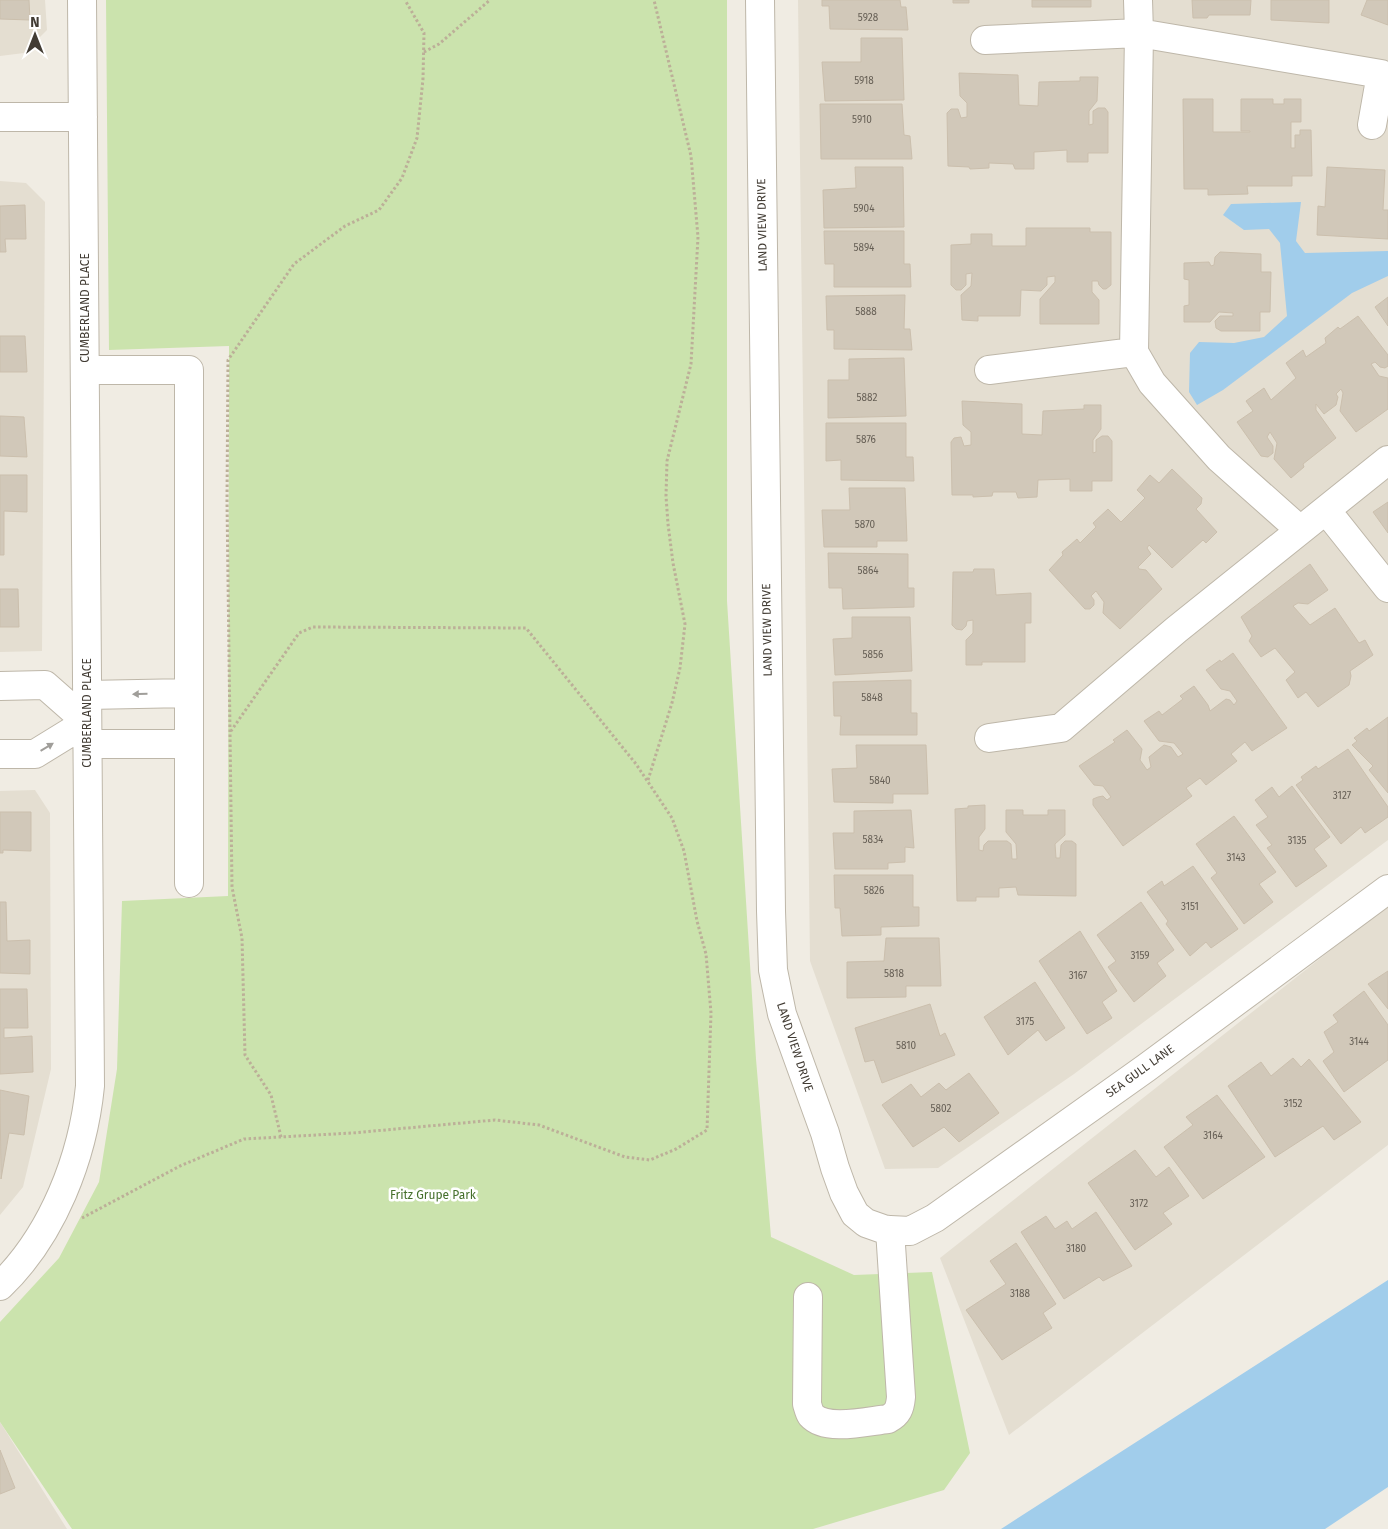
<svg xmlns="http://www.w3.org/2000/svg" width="1388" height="1529" viewBox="0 0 1388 1529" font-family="'Fira Sans',sans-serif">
<rect width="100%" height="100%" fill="#f0ece3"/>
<path fill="#e4ded1" d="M0 0H45L47 30 24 53 0 56Z
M798 0H1388V840L1074 1074 938 1168 885 1169 810 961Z
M0 181 26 183 45 202 42 651 0 652Z
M35 790 50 813 51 1069 23 1187 0 1215V791Z
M1388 905V1145L1009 1435 940 1258Z
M0 1422 67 1529H0Z"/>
<path fill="#cbe3ad" d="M106 0H727V601L756 1059 771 1237 854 1275 932 1272 970 1453 944 1490 813 1529H72L0 1422V1322L59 1258 99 1182 117 1069 122 901 228 896 229 346 109 350Z"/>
<path fill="#a1cdeb" d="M1301 202 1296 241 1305 253 1388 251V276L1352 293 1223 390 1197 405 1189 392 1190 353 1199 342 1234 343 1264 337 1287 316 1280 243 1269 229 1244 230 1223 215 1231 204Z
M1388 1280V1487L1325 1529H1001Z"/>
<path fill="#d1c8b9" stroke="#cbbfad" d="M0 0H29L30 20 0 19Z
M822 0H900L901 7H906L908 30 830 29 829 6H822Z
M953 0H969V3H953Z
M1032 0H1091V7H1032Z
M1192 0H1251L1250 15H1209L1207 18H1193Z
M1271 0H1329V23L1271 20Z
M1367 0H1388V25L1361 15Z
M861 38H902L904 100 825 101 822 62H861Z
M959 73 1018 75 1019 105 1038 106 1039 82 1080 81V77H1098L1097 101 1089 111V125L1093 124V111L1098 108H1105L1108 112V153H1088V162H1067V150L1034 152V169H1015L1013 164 989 163V168L970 169 969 167 948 166 947 113 951 109H958L961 118 967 117V103L960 96Z
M1183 99H1213V132H1250V131H1241V99H1273V104H1284V99H1301V122H1291V148H1295V135H1300V130H1311L1312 176H1292V186H1247L1248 194 1208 195V189H1184Z
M820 104H902L904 135 910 136 912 159H821Z
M855 167H903L904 227 824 228 823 190 856 188Z
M1327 167 1385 170 1383 210H1388V239L1317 235 1318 206 1325 207Z
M25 205 26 239H5L6 252H0V206Z
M1026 228H1090V232H1111V285L1106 289H1103L1099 285 1098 281H1092V292L1099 300V324H1040V299L1055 282V276L1047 277V285L1041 291 1021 290 1020 316H978V321L962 320 961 295 971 286 972 273 966 274V285L961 290H956L951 285V245L971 244V234H992V246H1026Z
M824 231H904V264H910L911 287H834V264H825Z
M1220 252 1261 254V272H1271L1270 312H1260V331H1221L1216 328 1215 321 1220 316H1233V313L1219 312 1210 322H1184V306L1189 305V280L1184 279V263L1209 262 1211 266 1214 265 1215 257Z
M905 295 904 329H910L912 350 834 349V330H827L826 296Z
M1388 297V326L1375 307Z
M1358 316 1388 355V366L1385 368 1380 367 1375 362 1371 364 1379 376 1388 378V409L1356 432 1340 411 1343 393 1341 389 1336 394 1338 397 1336 405 1324 414 1316 404V410L1336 438 1303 464 1304 467 1291 478 1274 459 1277 443 1270 432 1267 437 1273 446V453L1268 457 1261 456 1237 422 1253 411 1246 401 1264 388 1271 400 1296 378 1286 363 1303 350 1306 357 1326 343 1325 338 1338 327 1340 329Z
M0 336H25L27 372H0Z
M904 358 906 416 828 418V380H849V359Z
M962 401 1022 404V434L1042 435 1043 411 1084 409V405H1101V429L1093 440V453L1096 452V440L1102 436H1108L1112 441V481H1092V491H1070V479L1038 480 1037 497 1018 498 1016 492H993L992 496 973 497V495H952L951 442 954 438 961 437 964 446 971 445V432L963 425Z
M0 416 24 417 27 457 0 456Z
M826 423H906V457H913L914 481 841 480V460L826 461Z
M1172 469 1202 498 1201 504 1196 509 1217 532 1206 543 1203 540 1172 568 1149 545 1147 548 1151 554 1138 567 1139 569 1146 570 1162 589 1120 629 1103 613 1104 602 1096 591 1091 596 1094 600V605L1090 609H1085L1049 570 1063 555 1062 552 1077 539 1080 543 1096 527 1093 523 1108 509 1121 522 1145 498 1137 490 1150 475 1159 483Z
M0 475H27V512L4 511V555H0Z
M849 488H905L907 541H877V547H824L822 510H850Z
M1388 502V533L1373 512Z
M828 553 908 554V588H914V607L843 609 842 588H829Z
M1310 564 1328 590 1308 604 1298 603 1293 606 1310 625 1335 608 1359 643 1365 640 1373 655 1350 671 1351 676 1349 685 1318 707 1306 692 1298 698 1286 680 1295 672 1275 648 1261 657 1249 641 1252 636 1241 617Z
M974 569H994L996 595 1031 593V623H1025V662H982V665H966V640L973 633V620L967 621 966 626 962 630 956 629 952 625 953 572H973Z
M0 589H18L19 627H0Z
M852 617H910L912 671 835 675 833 639 852 638Z
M1233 653 1287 728 1252 751 1245 742 1231 754 1237 761 1206 785 1200 778 1186 788 1192 796 1123 846 1093 805V799L1098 797 1103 796 1107 800 1111 797 1103 786 1094 785 1079 766 1115 742 1113 740 1127 730 1142 749 1140 760 1147 770 1151 767 1149 757 1164 745 1171 747 1178 757 1183 754 1174 743 1159 741 1144 721 1159 711 1162 715 1183 699 1180 696 1194 686 1208 705 1210 711 1226 699 1230 700 1234 705 1237 701 1230 691 1221 689 1206 670 1220 660 1221 662Z
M911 680V713H917V735H840L841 716H834L833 682Z
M1388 717V793L1369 770 1373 766 1352 745 1357 741 1354 738 1367 728 1369 731Z
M856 745H926L928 794H893V803L834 802 832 769 857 768Z
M1348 749 1388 807V817L1365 833 1361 827 1341 844 1296 785 1303 780 1301 777 1316 766 1318 769Z
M1292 786 1330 837 1314 849 1327 866 1296 887 1267 848 1272 845 1256 825 1268 817 1255 800 1272 787 1279 797Z
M985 805V829L979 837V850L983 851 984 845 988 841H1007L1011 844 1012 859H1017L1016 844 1006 832V810H1023V815H1048V810H1065V835L1055 844 1056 858H1060L1061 845 1065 841H1072L1076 844V896L1018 895 1016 887 999 888V897H976V901H957L955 809 968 808V806Z
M911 810 914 848 905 847V862L888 863V869H835L833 833H854V811Z
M0 812H31V851L3 850V853H0Z
M1234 816 1276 872 1259 884 1273 902 1244 924 1211 878 1217 873 1196 844Z
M1193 866 1238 929 1211 948 1206 942 1190 956 1166 924 1168 921 1147 892 1162 881 1164 886Z
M834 875H913V907H919V926L881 927V935L842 936 840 908H835Z
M0 902H6L7 941 30 940V974L0 973Z
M1141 902 1174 950 1157 963 1166 976 1134 1002 1108 967 1116 961 1097 935Z
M1080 931 1117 991 1102 1002 1112 1018 1087 1034 1039 961Z
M886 938H939L941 986H906V997L847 998V962L884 961Z
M1388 971V1009L1368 984Z
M1035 982 1065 1028 1046 1041 1038 1030 1008 1055 984 1017Z
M0 989H27L28 1028H4V1038L32 1036 33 1072 0 1074Z
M1364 991 1388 1025V1060L1344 1092 1323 1061 1334 1052 1324 1032 1338 1022 1333 1015Z
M930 1004 940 1036 945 1033 955 1055 882 1083 874 1060 865 1062 855 1028Z
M1293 1058 1301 1067 1309 1059 1361 1122 1334 1140 1323 1126 1275 1157 1228 1086 1261 1062 1271 1076Z
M969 1073 999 1113 959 1142 944 1127 913 1147 882 1105 911 1084 921 1097 939 1083 946 1090Z
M0 1090 29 1096 24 1135 9 1133 1 1179Z
M1217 1095 1265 1157 1203 1199 1164 1147 1193 1125 1186 1117Z
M1135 1150 1156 1177 1169 1167 1189 1196 1163 1213 1172 1224 1135 1250 1088 1183Z
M1096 1212 1132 1266 1103 1281 1099 1277 1064 1299 1021 1232 1046 1216 1055 1229 1067 1221 1072 1229Z
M1016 1243 1056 1304 1043 1313 1052 1328 1002 1360 966 1310 1006 1284 990 1261Z
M0 1450 15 1488 0 1494Z"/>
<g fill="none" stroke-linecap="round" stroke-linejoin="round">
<g stroke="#beb7a9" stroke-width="30">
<path id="minor" d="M760 0 771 911 773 970 782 1014 825 1133 835 1168 844 1193 855 1214 866 1223 883 1229 890 1230 910 1231 935 1218 1146 1068 1388 889
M985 40 1139 33 1381 74 1372 125
M0 117H83
M1134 352 1152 383 1219 458 1300 530
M85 370H189V883
M989 370 1134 352 1139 33 1138 0
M1326 510 1388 588
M0 686 45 685 87 722 35 754H0
M87 695 189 693
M989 738 1061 728 1176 630 1388 460
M87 744H189
M0 1286C53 1235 83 1157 90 1086L82 0
M808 1297 807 1404C808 1407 809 1412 811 1415 826 1432 868 1421 888 1419 898 1414 900 1408 901 1397L890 1230"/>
</g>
<path stroke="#bcaf98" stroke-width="3" stroke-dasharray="2.5 2.5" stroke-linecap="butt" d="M424 52 439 44 490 0
M648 780 672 703 680 668 685 624 673 563 668 524 666 496 667 461 691 364 698 237 691 156 654 0
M281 1137 271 1095 245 1055 242 938 232 887 227 501 228 360 294 264 345 226 379 210 402 178 417 138 423 79 424 33 405 0
M82 1218 180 1166 244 1139 352 1133 495 1120 539 1125 625 1157 650 1160 676 1149 707 1130 711 1013 706 954 697 921 684 851 672 818 636 764 526 628 313 627 299 633 231 731"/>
<use href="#minor" stroke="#fff" stroke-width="28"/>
</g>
<defs><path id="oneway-solid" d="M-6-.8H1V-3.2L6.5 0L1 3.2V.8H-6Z" transform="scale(1.25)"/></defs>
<g fill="#a09e9a">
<use href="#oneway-solid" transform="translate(140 694) rotate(179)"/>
<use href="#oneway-solid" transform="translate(47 747) rotate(-31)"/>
</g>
<g text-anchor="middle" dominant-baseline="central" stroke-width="5" stroke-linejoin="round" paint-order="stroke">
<g font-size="10" fill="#665f55">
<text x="868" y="18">5928</text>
<text x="864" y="81">5918</text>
<text x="862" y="120">5910</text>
<text x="864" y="209">5904</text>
<text x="864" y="248">5894</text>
<text x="866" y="312">5888</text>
<text x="867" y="398">5882</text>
<text x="866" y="440">5876</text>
<text x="865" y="525">5870</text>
<text x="868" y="571">5864</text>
<text x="873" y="655">5856</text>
<text x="872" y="698">5848</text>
<text x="880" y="781">5840</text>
<text x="1342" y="796">3127</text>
<text x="873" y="840">5834</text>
<text x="1297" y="841">3135</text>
<text x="1236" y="858">3143</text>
<text x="874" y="891">5826</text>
<text x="1190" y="907">3151</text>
<text x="1140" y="956">3159</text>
<text x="894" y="974">5818</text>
<text x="1078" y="976">3167</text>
<text x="1025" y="1022">3175</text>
<text x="1359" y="1042">3144</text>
<text x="906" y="1046">5810</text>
<text x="1293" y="1104">3152</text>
<text x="941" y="1109">5802</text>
<text x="1213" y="1136">3164</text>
<text x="1139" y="1204">3172</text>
<text x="1076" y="1249">3180</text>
<text x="1020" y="1294">3188</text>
</g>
<g font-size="12" fill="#423c34" stroke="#fff">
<text transform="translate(762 225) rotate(-91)">LAND VIEW DRIVE</text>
<text transform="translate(85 308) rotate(-90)">CUMBERLAND PLACE</text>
<text transform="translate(767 630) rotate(-91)">LAND VIEW DRIVE</text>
<text transform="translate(87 713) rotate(-90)">CUMBERLAND PLACE</text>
<text transform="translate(795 1047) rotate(72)">LAND VIEW DRIVE</text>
<text transform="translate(1140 1071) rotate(-36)">SEA GULL LANE</text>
</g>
<g font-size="12" fill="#456f2b" stroke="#fff">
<text x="433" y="1195">Fritz Grupe Park</text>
</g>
</g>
<g transform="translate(35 35)" stroke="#ffffff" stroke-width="4" paint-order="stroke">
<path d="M0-4L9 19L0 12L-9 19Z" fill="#423c34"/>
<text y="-8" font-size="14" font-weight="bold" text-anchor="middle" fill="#423c34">N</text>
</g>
</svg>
